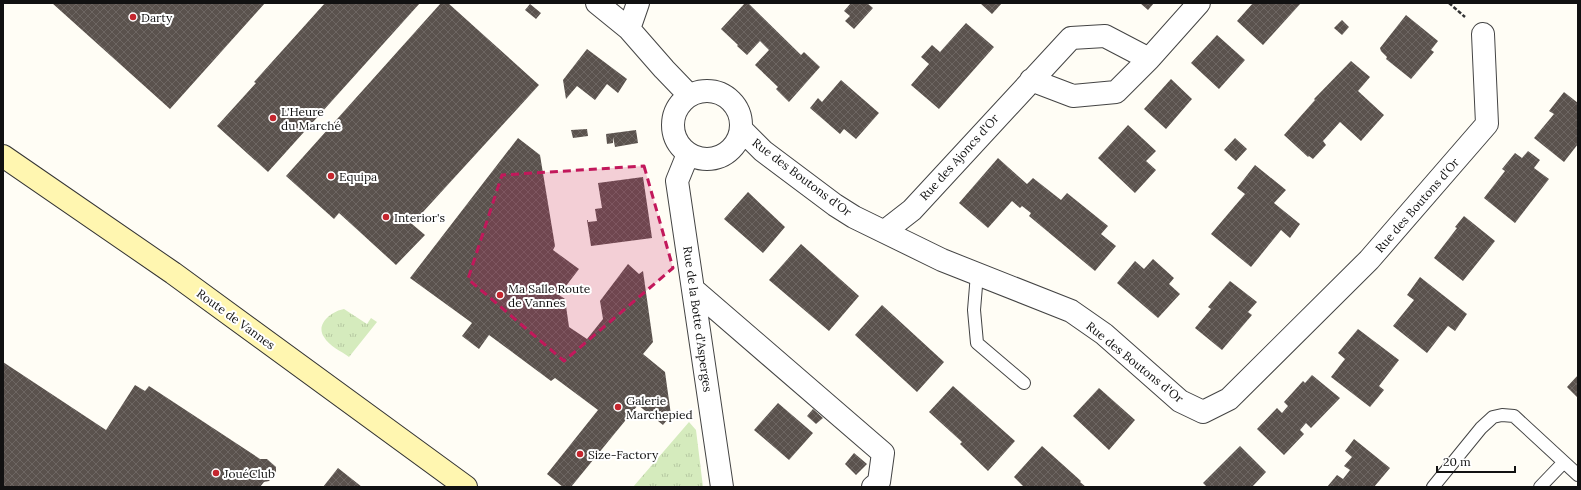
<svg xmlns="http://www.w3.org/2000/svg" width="1581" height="490" viewBox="0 0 1581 490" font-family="Lora,serif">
<defs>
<pattern id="grass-tufts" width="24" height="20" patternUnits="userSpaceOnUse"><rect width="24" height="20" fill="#d5ebbd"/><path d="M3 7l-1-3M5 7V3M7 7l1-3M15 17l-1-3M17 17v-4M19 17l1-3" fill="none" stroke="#b6c8a1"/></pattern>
<pattern id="building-cross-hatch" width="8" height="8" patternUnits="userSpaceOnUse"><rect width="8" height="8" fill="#5a524d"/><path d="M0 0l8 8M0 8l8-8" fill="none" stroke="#6d6662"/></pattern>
</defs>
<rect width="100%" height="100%" fill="#fffdf5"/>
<path fill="url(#grass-tufts)" d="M344 309 367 324 371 318 377 322 349 357C341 351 329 346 324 337 315 324 332 311 344 309Z
M689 422 696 430 703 487H633Z"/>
<path fill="url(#building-cross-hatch)" d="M52 3H265L170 109Z
M325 3H420L268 172 217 126 256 83 254 82Z
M441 3H448L539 85 412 224 425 235 396 265 339 213 334 219 286 176Z
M745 3H748L801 55 804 52 820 67 789 102 776 89 778 87 755 65 769 50 760 41 747 55 737 46 738 45 721 29Z
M851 3H867L873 8 854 29 845 21 850 16 844 11Z
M980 3H1002L992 14Z
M1140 3H1154L1148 10Z
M1253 3H1301L1263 45 1237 21Z
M530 4 541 13 536 19 525 10Z
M1406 15 1438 41 1431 50 1434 52 1411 79 1386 59 1387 57 1381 51 1380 48Z
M1342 20 1349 27 1342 35 1334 28Z
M966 23 994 47 939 109 911 85 929 64 921 57 932 45 940 52Z
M1217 35 1245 60 1219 89 1191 63Z
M587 49 627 79 618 93 607 84 595 100 577 86 566 99 563 80Z
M1351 61 1370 77 1358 91 1384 115 1361 141 1340 122 1323 141 1326 145 1313 159 1309 156 1308 157 1284 135 1315 100 1314 99Z
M1171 79 1192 99 1166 129 1144 109Z
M841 80 879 113 856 139 844 129 840 134 810 108 818 98 822 102Z
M1564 92 1578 103V144L1564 162 1534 138 1554 114 1549 111Z
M1128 125 1156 151 1146 161 1156 170 1135 193 1098 158Z
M587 129 588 136 573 138 571 130Z
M636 130 638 143 615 147 613 137V143L607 144 606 134Z
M518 138 540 155 555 246 553 250 579 269 559 295 565 299 569 327 587 339 603 319 600 301 628 264 639 274 643 271 653 342 643 354 665 372 671 415 663 425 638 405 571 487H563L547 474 598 410 555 378 551 381 489 335 479 349 462 336 472 323 410 278Z
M1235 138 1247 149 1236 161 1224 150Z
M1528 151 1540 160 1534 168 1549 179 1515 223 1484 198 1505 171 1502 169 1515 153 1522 158Z
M998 158 1027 184 1033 178 1061 200 1067 193 1108 226 1101 234 1116 246 1095 271 1029 216 1031 213 1022 206 1020 208 1012 201 988 228 959 203Z
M1255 165 1286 190 1274 203 1300 224 1290 238 1281 230 1251 267 1211 234 1245 194 1237 188Z
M643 177 652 238 591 246 587 220H588V222L597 221 595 209 602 208 598 183Z
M748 192 785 227 763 253 724 219Z
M1464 216 1495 241 1463 281 1434 258 1457 228 1455 227Z
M801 244 859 296 829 331 769 280Z
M1153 259 1174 278 1169 284 1180 294 1158 318 1117 283 1135 261 1144 269Z
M1420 277 1467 314 1455 331 1448 326 1427 353 1393 326 1414 300 1407 295Z
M1230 281 1257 302 1248 312 1252 315 1222 350 1195 328 1211 309 1208 307Z
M882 305 944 362 917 392 855 335Z
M1358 329 1399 360 1379 386 1384 390 1370 407 1331 377 1345 359 1338 353Z
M3 362 106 430 135 385 145 391 149 386 260 459H267L276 467V473L269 481 264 482 260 487H3Z
M1312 375 1340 398 1311 428 1306 423 1300 430 1304 434 1284 455 1257 429 1277 408 1282 413 1288 406 1284 402 1303 381 1305 383Z
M1578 375V398L1567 387Z
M953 386 1015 441 988 471 960 444 962 442 929 412Z
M1099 388 1135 420 1109 450 1073 416Z
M778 403 813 433 789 460 754 430Z
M813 409 823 418 816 424 807 416Z
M1354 439 1390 468 1374 487H1327L1337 475 1343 479 1350 470 1344 466 1352 457 1345 451Z
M1042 446 1081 481 1080 482 1086 487H1024L1014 477Z
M1240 446 1266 472 1252 487H1207L1203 483Z
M854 453 867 464 856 475 845 464Z
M338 468 362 487H323Z"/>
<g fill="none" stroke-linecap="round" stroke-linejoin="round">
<g stroke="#444" stroke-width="14">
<path id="service" d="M977 274 974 310 977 343 1024 383
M1433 487 1481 428 1493 417 1502 415 1514 416 1578 475
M1540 487 1564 462"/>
</g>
<g stroke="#444" stroke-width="24">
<path id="minor" d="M597 3 629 29 664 69 689 95
M629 29 638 3
M1149 59 1199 3
M673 125a34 34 0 1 1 68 0a34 34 0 1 1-68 0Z
M741 129 763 151 835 205 854 217 942 260 1071 311 1104 334 1180 401 1203 412 1229 399 1369 260 1487 124 1483 34
M688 154 677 181 722 487
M885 231 912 210 1071 38 1105 36 1149 59 1116 92 1073 96 1031 80
M693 289 883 453 879 482 873 487"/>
</g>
<g stroke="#333" stroke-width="24">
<path id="secondary" d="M3 156 173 273 466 487"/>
</g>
<path stroke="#333" stroke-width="2.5" stroke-dasharray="4 2" stroke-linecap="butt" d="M1449 3 1465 17"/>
<use href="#service" stroke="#fff" stroke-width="12"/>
<use href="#minor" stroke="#fff" stroke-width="22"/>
<use href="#secondary" stroke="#fff6b0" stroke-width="22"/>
</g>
<path fill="#c2185b" fill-opacity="0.2" stroke="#c2185b" stroke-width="3" stroke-dasharray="8 5" stroke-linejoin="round" d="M644 166 673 268 564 361 468 279 502 175Z"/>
<g fill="#c4262e" stroke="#fff" stroke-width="1.5">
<circle cx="133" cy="17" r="4"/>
<circle cx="273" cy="118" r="4"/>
<circle cx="331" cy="176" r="4"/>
<circle cx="386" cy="217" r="4"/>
<circle cx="500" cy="295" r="4"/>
<circle cx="618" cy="407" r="4"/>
<circle cx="580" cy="454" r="4"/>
<circle cx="216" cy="473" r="4"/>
</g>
<g text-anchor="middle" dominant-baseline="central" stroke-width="4" stroke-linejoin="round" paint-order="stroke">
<g font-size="12" fill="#111" stroke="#fff" text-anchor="start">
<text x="141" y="17">Darty</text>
<text x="281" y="111">L'Heure<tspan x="281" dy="14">du Marché</tspan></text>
<text x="339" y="176">Equipa</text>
<text x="394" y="217">Interior's</text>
<text x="508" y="288">Ma Salle Route<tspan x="508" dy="14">de Vannes</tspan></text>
<text x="626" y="400">Galerie<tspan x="626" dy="14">Marchepied</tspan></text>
<text x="588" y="454">Size-Factory</text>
<text x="224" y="473">JouéClub</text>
</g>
<g font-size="12" fill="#111" stroke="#fff">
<text transform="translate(959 157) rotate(-48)">Rue des Ajoncs d'Or</text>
<text transform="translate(802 177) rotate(37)">Rue des Boutons d'Or</text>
<text transform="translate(1417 205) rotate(-49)">Rue des Boutons d'Or</text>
<text transform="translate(236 319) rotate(36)">Route de Vannes</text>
<text transform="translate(698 319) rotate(82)">Rue de la Botte d'Asperges</text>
<text transform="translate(1135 362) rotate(39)">Rue des Boutons d'Or</text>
</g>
</g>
<rect width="1581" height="490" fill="none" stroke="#111111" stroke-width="8"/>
<path d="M1437 466v6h78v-6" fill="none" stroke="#111111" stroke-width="2"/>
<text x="1443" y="466" font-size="12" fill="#111111" stroke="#ffffff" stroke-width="3" paint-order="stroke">20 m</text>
</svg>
